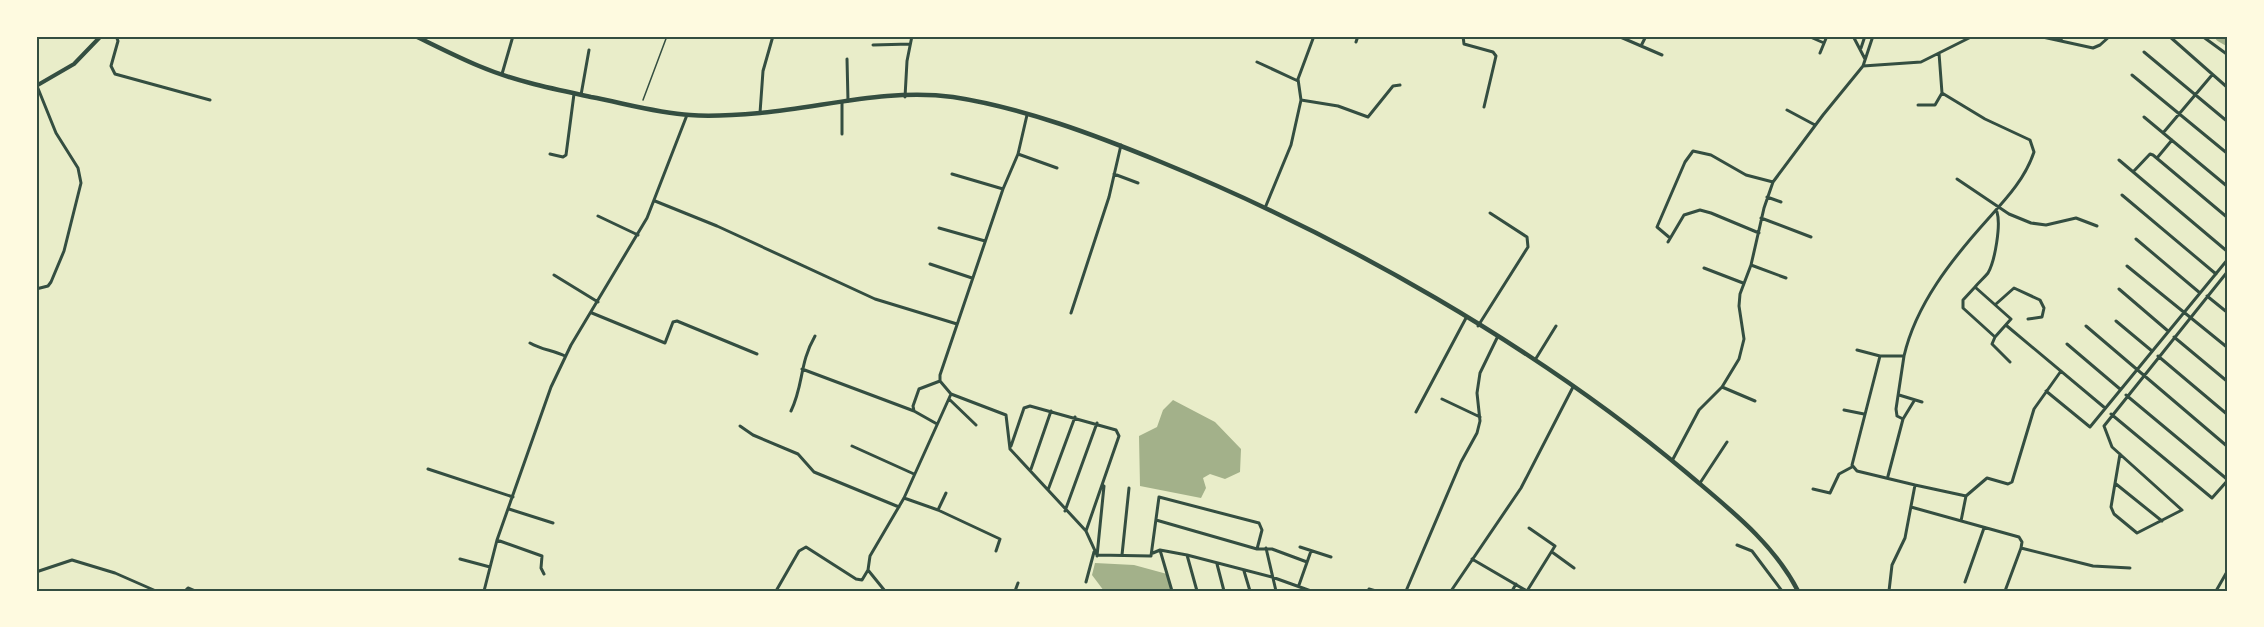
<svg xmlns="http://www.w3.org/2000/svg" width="2264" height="627" viewBox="0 0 2264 627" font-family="Commissioner,sans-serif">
<rect width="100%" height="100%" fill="#e9edc9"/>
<path fill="#a3b18a" d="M1173 400 1215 422 1241 449 1240 472 1225 479 1210 474 1203 478 1206 488 1201 498 1140 486 1139 436 1157 427 1163 410Z
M1095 563 1134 565 1167 574 1172 591H1104L1092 575Z"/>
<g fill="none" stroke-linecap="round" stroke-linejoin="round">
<path stroke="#a3b18a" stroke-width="12" d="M2221 36 2228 40"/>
<path stroke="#344e41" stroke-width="1.5" d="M643 100 667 36"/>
<path stroke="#344e41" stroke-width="3" d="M116 36 118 41 111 66 115 74 210 100
M1463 36 1464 44 1493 52 1496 56 1484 107
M1618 36 1662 55
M1808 36 1824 43
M1853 36 1865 59
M2038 36 2093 48 2100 45 2110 36
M2058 36 2062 41
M2169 36 2228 88
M2202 36 2228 55
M1356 42 1358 36
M873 45 910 44
M1641 46 1646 36
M1861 48 1865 36
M2144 52 2228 122
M1820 53 1827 36
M847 59 848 101
M1257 62 1298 81
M1863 66 1921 62 1973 36
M502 74 513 36
M2132 75 2228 154
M581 95 589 50
M905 97 907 61 912 36
M1301 100 1338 106 1368 117 1393 86 1400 85
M1918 105H1935L1942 93
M1787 110 1815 125
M760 113 763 71 773 36
M2144 117 2228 187
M2163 133 2212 75
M842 134V102
M550 154 563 157 566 155 574 94
M1018 154 1057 168
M2157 158 2172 140
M2119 160 2228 252
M2133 172 2150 154 2153 155 2228 218
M952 174 1003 189
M1114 174 1138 183
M1957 179 2009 214 2031 223 2046 225 2076 218 2097 226
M2122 195 2216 274
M1767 197 1781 202
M655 201 717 226 875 299 957 324
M1265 208 1291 145 1301 100 1298 79 1314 36
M598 216 638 235
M1761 218 1811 237
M939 228 985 241
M1670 238 1657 227 1685 162 1693 151 1711 155 1746 175 1773 182
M2136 239 2200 293
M1668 242 1684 215 1700 210 1711 213 1759 233
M930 264 972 278
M1751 265 1786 278
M2127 266 2228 348
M1704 268 1743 283
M554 275 598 302
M1975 287C1979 282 1984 278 1988 273 1995 261 2001 225 1997 212
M36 289 48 286 51 282 64 251 81 183 78 168 56 133 37 86
M2119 289 2168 331
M2207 296 2228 313
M1996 304 2014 288 2040 300 2044 308 2042 317 2028 319
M592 313 665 343 673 322 677 321 757 354
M1071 313 1109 197 1121 145
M2116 321 2152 351
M1478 326 1528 247 1527 237 1490 213
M2007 326 2105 408
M2086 326 2228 447
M1995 337 1963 308V300L1975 287 2011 319 1995 337 1992 344 2010 362
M2174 337 2228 382
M530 343C542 350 553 350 565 356
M2067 344 2120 389
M1857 350 1880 356
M2158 356 2228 415
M1535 360 1556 326
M802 369 914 411
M1722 387 1755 401
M2046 391 2090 427 2228 259
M951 394 1006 415 1010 449 1086 531 1097 555 1151 556 1159 497 1259 523 1262 530 1257 549
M1899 395 1922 402
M949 399 976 425
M1442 399 1480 417
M1844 410 1864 414
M791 411C804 384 799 364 815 336
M1416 412 1466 318
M2111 414 2212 498 2228 480 2126 395
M1903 419 1914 401
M937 424 914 411 913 406 919 389 940 381
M740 426 753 435 798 454 814 472 899 507
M852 446 914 474
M1011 446 1024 408 1030 406 1116 430 1119 436 1086 531
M2120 454 2111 507 2114 514 2137 533 2182 510 2112 447 2104 426 2228 271
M1673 459 1699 410 1722 387 1739 359 1744 339 1739 306 1740 294 1751 265 1764 208 1773 182 1823 115 1863 66 1873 36
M428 469 513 497
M1031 469 1051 411
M1888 476 1903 419 1897 416 1896 409 1904 356
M1700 483 1727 442
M2116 484 2162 521
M1915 485 1966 496 1987 478 2008 484 2012 482 2034 409 2061 371
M1813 489 1830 493 1839 474 1852 467
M1048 490 1075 417
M904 498 938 510 1000 539 996 551
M1911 507 2019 537 2022 542 2021 548 2093 566 2130 568
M509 509 553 523
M938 510 946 493
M1065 511 1097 423
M1156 520 1257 549H1272L1307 562
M1961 521 1966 496
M497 540 542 556 541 568 544 574
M1737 545 1752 551 1782 591
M1300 547 1331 557
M1266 548 1276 591
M1160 550 1172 591
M1552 552 1574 568
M1153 553 1160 550 1187 555 1272 577 1311 591
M1122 555 1129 488
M1187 555 1197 591
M1097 556 1104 486
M460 559 490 567
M1472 559 1527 591
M1217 564 1224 591
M1244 571 1250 591
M36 572 72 560 115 573 156 591
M1086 582 1094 552
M1965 582 1984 528
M1299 585 1311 551
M1369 589 1376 591
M185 591 188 588 195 591
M484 591 497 540 551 387 571 345 647 218 687 115
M776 591 799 551 806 547 856 579 862 580 868 570
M885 591 868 570 870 556 904 498 951 394 940 381V375L1003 189 1018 154 1027 115
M1015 591 1018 583
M1406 591 1461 462 1477 433 1480 421 1477 393 1480 373 1497 338
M1451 591 1521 488 1573 387
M1512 591 1516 584
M1527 591 1555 546 1529 528
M1889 591 1892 565 1905 538 1915 485 1857 471 1852 465 1880 356H1904C1916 304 1952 259 1988 219 2006 199 2025 179 2034 152L2030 140 1985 119 1942 93 1939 53
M2005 591 2021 548
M2216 591 2228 570"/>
<path stroke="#344e41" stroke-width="4" d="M36 86 74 64 101 36"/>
<path stroke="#344e41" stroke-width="4.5" d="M415 36C436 46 457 57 479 66 514 81 554 89 591 97 623 103 657 113 690 115 713 117 737 115 760 113 824 107 889 88 953 97 1024 108 1095 135 1161 162 1342 236 1537 347 1687 473 1728 508 1773 542 1798 591"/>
</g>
<rect width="2264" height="627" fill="none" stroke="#fefae0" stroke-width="75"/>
<rect x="38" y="38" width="2188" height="552" fill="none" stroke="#344e41" stroke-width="2"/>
</svg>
